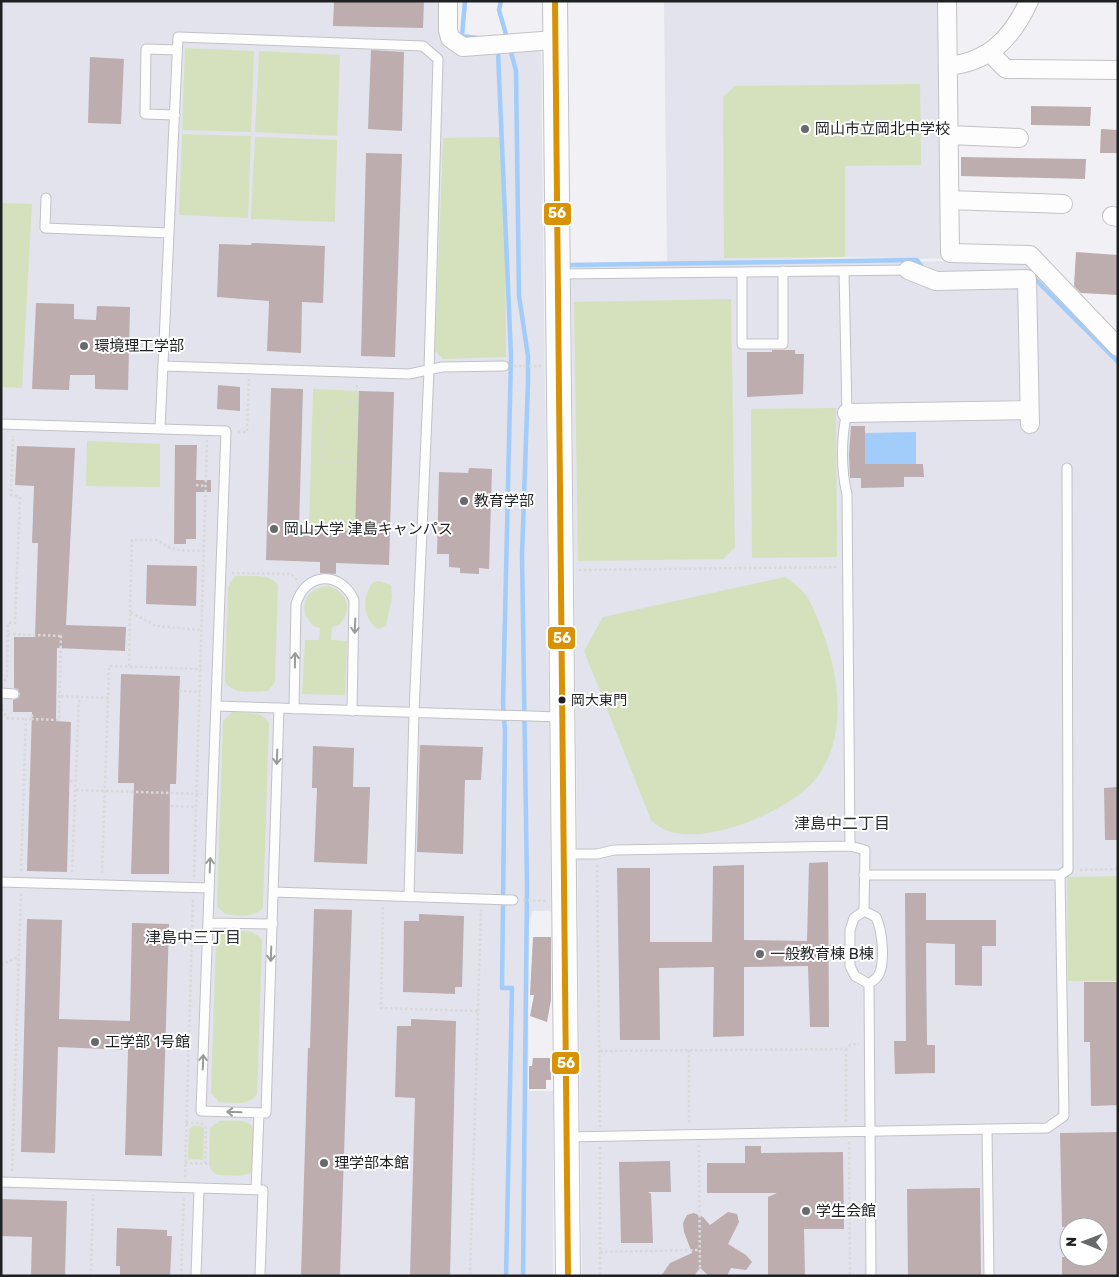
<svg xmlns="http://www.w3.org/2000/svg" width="1119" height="1277" viewBox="0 0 1119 1277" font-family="Rubik,'Noto Sans JP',sans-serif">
<rect width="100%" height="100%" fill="#f0f0f5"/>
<path fill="#e2e3ed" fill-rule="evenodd" d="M1 1H443L445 44 452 51 464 53 541 47 551 911H533L529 922 528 1091H553V1276H1Z
M664 1H943L946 259 845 257 667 263Z
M946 261 1026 263 1118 355V1276H582L571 267ZM1069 1227H1099V1257H1069Z"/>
<path fill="#d5e1bc" d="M185 48 254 51 251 132 182 130Z
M259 51 340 55 337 136 255 132Z
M920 84 921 165 845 166V257L724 258 723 97 735 86Z
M182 134 251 136 248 218 179 215Z
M255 137 337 140 335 222 251 219Z
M504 137 506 357 443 359 435 351 443 138Z
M1 203 32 204 22 388 1 387Z
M731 299 735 547 723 559 578 561 574 302Z
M313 389 359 391 355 531 309 530Z
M836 408 837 557 752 558 751 409Z
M87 441 160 444V487L86 486Z
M235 576C249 577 272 572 278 586L275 682 268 691C254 691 232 696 225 681L228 587Z
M785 577C792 582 800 588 805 594 812 603 816 615 820 625 839 672 849 734 817 777 792 812 685 858 651 820L584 651 603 617Z
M379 581 391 585 392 597 386 626 378 629C362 619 362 596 373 582Z
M328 586C348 592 353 609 339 625L332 627 331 640 347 641 345 695 302 694 305 640H319L320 628 313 626 305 615C302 598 310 588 328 586Z
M232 712C245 713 262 710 269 723L263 907C255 919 238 915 225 914L217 906 223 721Z
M1118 876V981H1068L1067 877Z
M225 931C239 931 255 928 262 941L257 1094C249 1107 232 1102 219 1102L211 1093 216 939Z
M219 1121C228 1121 242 1119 250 1124 257 1128 258 1166 251 1172 246 1177 223 1176 216 1174 213 1173 210 1169 209 1165L210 1128Z
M193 1126H200L204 1129 203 1160 188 1159 189 1129Z"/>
<path fill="#a2ccfa" d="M916 432V464H865V433Z"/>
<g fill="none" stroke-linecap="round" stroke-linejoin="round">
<path stroke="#a2ccfa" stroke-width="4.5" d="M465 1 462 36 478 38
M501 1 499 10 507 38
M510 48 516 71 519 296 528 356V382L522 555 527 887 523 1276
M498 52 511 356 503 703 505 731 502 988H512L506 1276
M570 265 917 260 924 270
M1032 276 1118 362"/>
</g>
<path fill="#bdadaf" d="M334 1H424L423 28 333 26Z
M371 50 404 52 402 131 368 129Z
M90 57 124 59 121 124 88 123Z
M1031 106 1091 107 1090 126 1031 125Z
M1101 129 1118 130V153H1100Z
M366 153 402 154 395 357 361 356Z
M961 157 1086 159 1085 179 961 176Z
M252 243 325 246 323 303 302 302 301 353 267 351 269 301 217 297 219 244 251 245Z
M1076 252 1118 255V295L1081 293 1074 286Z
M36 303 74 304V319L96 320 97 306 130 307 128 390 95 389V375H70L69 390 32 389Z
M772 350H795V354H804L803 394 747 397V352H772Z
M218 385 240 387V411L217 409Z
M271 388 303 389 299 529 355 531 359 391 394 392 389 565 336 563V574L320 573V562L266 560Z
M851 426H865V464H923L924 477H904V487L861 488V478H850L849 454Z
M175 445H197L196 480H211V492H196V539H186V544H174Z
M17 446 75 448 66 625 126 627 125 651 57 648 56 721 71 722 67 872 27 871 32 712H13V700L19 698 20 694 18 689 14 688V637H35L38 543H32L34 486 15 485Z
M469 468 492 469 489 569 479 568V574L460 573V568L449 567V554H437L439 472 468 473Z
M147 565 197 566 196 606 146 604Z
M121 674 180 676 176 784H170L169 874H131L134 783H118Z
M420 745 483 747 481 780H465L463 854 417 852Z
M313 746 354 748 353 787H370L367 864 314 862 317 788H312Z
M1118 787V840H1105L1104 788Z
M828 862 829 1027H810L808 966 744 967V1036L713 1037 714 967 659 968 660 1040H620L617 868H650V942H712L713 866 744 865V940L807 941 809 863Z
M905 893H926V920H996V946H982V986L955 985V944L926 943 927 1045H935V1073L895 1074 894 1041H906Z
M314 909 352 910 340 1276H301L308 1048H310Z
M419 914 464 916 462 987H455V994L403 992 404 921H419Z
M27 919 62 920 59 1019 130 1021 132 923 169 924 162 1156 125 1155 128 1050 58 1047 55 1153 21 1152Z
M533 937H551V1000L547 1022 530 1016 534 995H530Z
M1084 982H1118V1105L1091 1106 1090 1042H1084Z
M411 1019 456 1021 450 1276H410L415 1098 395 1097 397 1026H411Z
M533 1058H551V1080H546V1089H529V1066H532Z
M1118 1132V1275L1062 1276V1257H1099V1227H1062L1060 1133Z
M745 1146H761V1153L843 1152 844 1229H804L805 1276H768V1197L777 1193H707V1163H745Z
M670 1161 671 1192H648L651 1194 653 1243H621L619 1162Z
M980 1188 981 1276H908L907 1189Z
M1 1199 67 1201 65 1276H31L32 1237 1 1236Z
M728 1212 737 1214 739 1222 728 1244 746 1255 752 1262 746 1270 731 1268 727 1276H709L700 1268 694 1276H661L670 1263 692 1253 684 1232 683 1223 687 1215 694 1213 703 1217 710 1225Z
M117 1228 167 1230V1236H172L170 1276H120V1266H116Z"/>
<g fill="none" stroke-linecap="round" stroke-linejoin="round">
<g stroke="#c2c2c6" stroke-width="11">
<path id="lane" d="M175 115 145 114 146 49 177 50
M46 198 45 228 169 233 160 429
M169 233 178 37 423 46 438 59 429 370 414 713 409 897
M844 271 847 413C841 436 841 471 847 494L850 846
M742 272V344H783V271
M559 274 908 270
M163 366 409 374 442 367 504 366
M1 424 226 431 201 1111 266 1113 279 708
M1 693 14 694
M216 706 560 717
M294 709 296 604C306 571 341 571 354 600L352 711
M564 854H597L614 850 850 846 865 850 864 911 854 918 850 930V966L855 976 869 984 871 1276
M864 875H1060L1068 870 1067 468
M1 882 209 888
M274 892 513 900
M864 911 876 917C882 930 886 963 878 976 876 979 871 982 869 984
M208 923 273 924
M987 1129 989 1276
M567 1137 1047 1128 1064 1116 1060 875
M1 1182 263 1190 260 1276
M256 1190 259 1113
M196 1276 199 1189"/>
</g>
<g stroke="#c2c2c6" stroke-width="20">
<path id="street" d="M448 1V30L450 38 463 47 555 40
M947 1 950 253 1030 255 1118 347
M989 52 1006 69 1118 70
M948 66C989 62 1012 38 1029 1
M949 135 1019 138
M950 200 1063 204
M1112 216 1118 217
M908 270 936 281 1027 279 1030 424
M847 413 1028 410"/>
</g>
<g stroke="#c2c2c6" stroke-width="26">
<path id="secondary" d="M555 1 568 1276"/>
</g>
<path stroke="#d9d9da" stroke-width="2.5" stroke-dasharray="2.5 2.5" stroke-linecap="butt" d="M514 366H541
M238 432H247L249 379
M353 462 321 461C322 434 321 401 356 401L357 383
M196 485 205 486
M579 570 838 567
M232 573 291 574 297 580
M130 612 132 540H158C172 553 186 550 204 551
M8 634 61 636
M129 666 130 612 156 626 202 630
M4 681 7 678 8 623H15L20 497 11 495 13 436
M179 691 200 692
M56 696 108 698 109 666 201 669
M2 704V709L7 718 26 719
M31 719 59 720 61 633
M70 781H76
M76 790 202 794
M171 806 196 807
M597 865 600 1127
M1080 870 1118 869
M21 871 26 719H32V712
M72 872 79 697
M102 873 108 698
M194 877 207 440
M523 900 547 901
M383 907 381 1008 478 1011 470 1276
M829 945H838
M1 965 18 957
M478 1011 481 910
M846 1049V1122
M689 1050V1123
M600 1051 846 1049 850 1045 859 1044
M186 1123H201L206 1128 205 1164
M849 1142 850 1276
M699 1145 700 1276
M600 1147V1276
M185 1163 246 1165
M12 1171 21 892
M185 1177 193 897
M600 1252 700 1250
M91 1276 93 1195
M181 1276 184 1197"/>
<use href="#lane" stroke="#fdfdfe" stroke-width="9"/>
<use href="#street" stroke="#fdfdfe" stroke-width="18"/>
<use href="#secondary" stroke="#fdfdfe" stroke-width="24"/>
<g stroke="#fff" stroke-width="10">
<path id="bus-1" d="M555 1 568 1276"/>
</g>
<use href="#bus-1" stroke="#d79205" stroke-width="6"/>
</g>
<defs><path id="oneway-shaft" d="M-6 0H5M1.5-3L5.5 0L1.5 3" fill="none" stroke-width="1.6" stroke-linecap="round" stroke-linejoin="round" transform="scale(1.25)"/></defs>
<g stroke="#999a9b">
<use href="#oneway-shaft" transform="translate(355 626) rotate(92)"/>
<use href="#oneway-shaft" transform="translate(295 660) rotate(-89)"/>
<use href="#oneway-shaft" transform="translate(277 757) rotate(92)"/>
<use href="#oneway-shaft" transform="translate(210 865) rotate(-88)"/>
<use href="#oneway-shaft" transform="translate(271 954) rotate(92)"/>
<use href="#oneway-shaft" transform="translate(203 1062) rotate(-88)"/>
<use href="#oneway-shaft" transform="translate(234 1112) rotate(-178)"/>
</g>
<g fill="#68696c" stroke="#fff" stroke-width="2">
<circle cx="805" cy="129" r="5"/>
<circle cx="84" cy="346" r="5"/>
<circle cx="464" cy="501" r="5"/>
<circle cx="274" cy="529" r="5"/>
<circle cx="760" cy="954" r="5"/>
<circle cx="95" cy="1042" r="5"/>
<circle cx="324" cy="1163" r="5"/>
<circle cx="806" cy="1211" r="5"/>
</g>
<circle fill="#1f2022" stroke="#fff" stroke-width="2" cx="562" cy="700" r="4.5"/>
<g text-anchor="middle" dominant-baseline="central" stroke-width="4" stroke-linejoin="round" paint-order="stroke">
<g font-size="14" fill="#1f2022" stroke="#fff" text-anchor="start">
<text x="571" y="700">岡大東門</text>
</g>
<g font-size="15" fill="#1f2022" stroke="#fff" text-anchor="start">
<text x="815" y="129">岡山市立岡北中学校</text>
<text x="94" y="346">環境理工学部</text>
<text x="474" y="501">教育学部</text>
<text x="284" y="529">岡山大学 津島キャンパス</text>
<text x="770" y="954">一般教育棟 B棟</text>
<text x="105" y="1042">工学部 1号館</text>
<text x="334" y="1163">理学部本館</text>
<text x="816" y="1211">学生会館</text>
</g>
<g font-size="16" fill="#2c2d32" stroke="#fff">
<text x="842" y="823">津島中二丁目</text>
<text x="193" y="937">津島中三丁目</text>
</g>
</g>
<g stroke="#fff" stroke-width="2">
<rect x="543" y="202" width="29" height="24" rx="5" fill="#d79205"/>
<rect x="547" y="626" width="29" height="24" rx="5" fill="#d79205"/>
<rect x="551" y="1051" width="29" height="24" rx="5" fill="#d79205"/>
</g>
<g font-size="14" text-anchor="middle" font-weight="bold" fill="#fff">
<text x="557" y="218">56</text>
<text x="562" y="643">56</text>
<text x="566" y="1068">56</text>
</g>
<rect width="1119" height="1277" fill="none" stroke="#1f2022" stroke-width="5"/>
<g transform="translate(1084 1242) rotate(271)"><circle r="24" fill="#ffffff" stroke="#a5a6a7"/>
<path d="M0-4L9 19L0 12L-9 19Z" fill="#68696c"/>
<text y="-8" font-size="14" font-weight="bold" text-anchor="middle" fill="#1f2022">N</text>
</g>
</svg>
